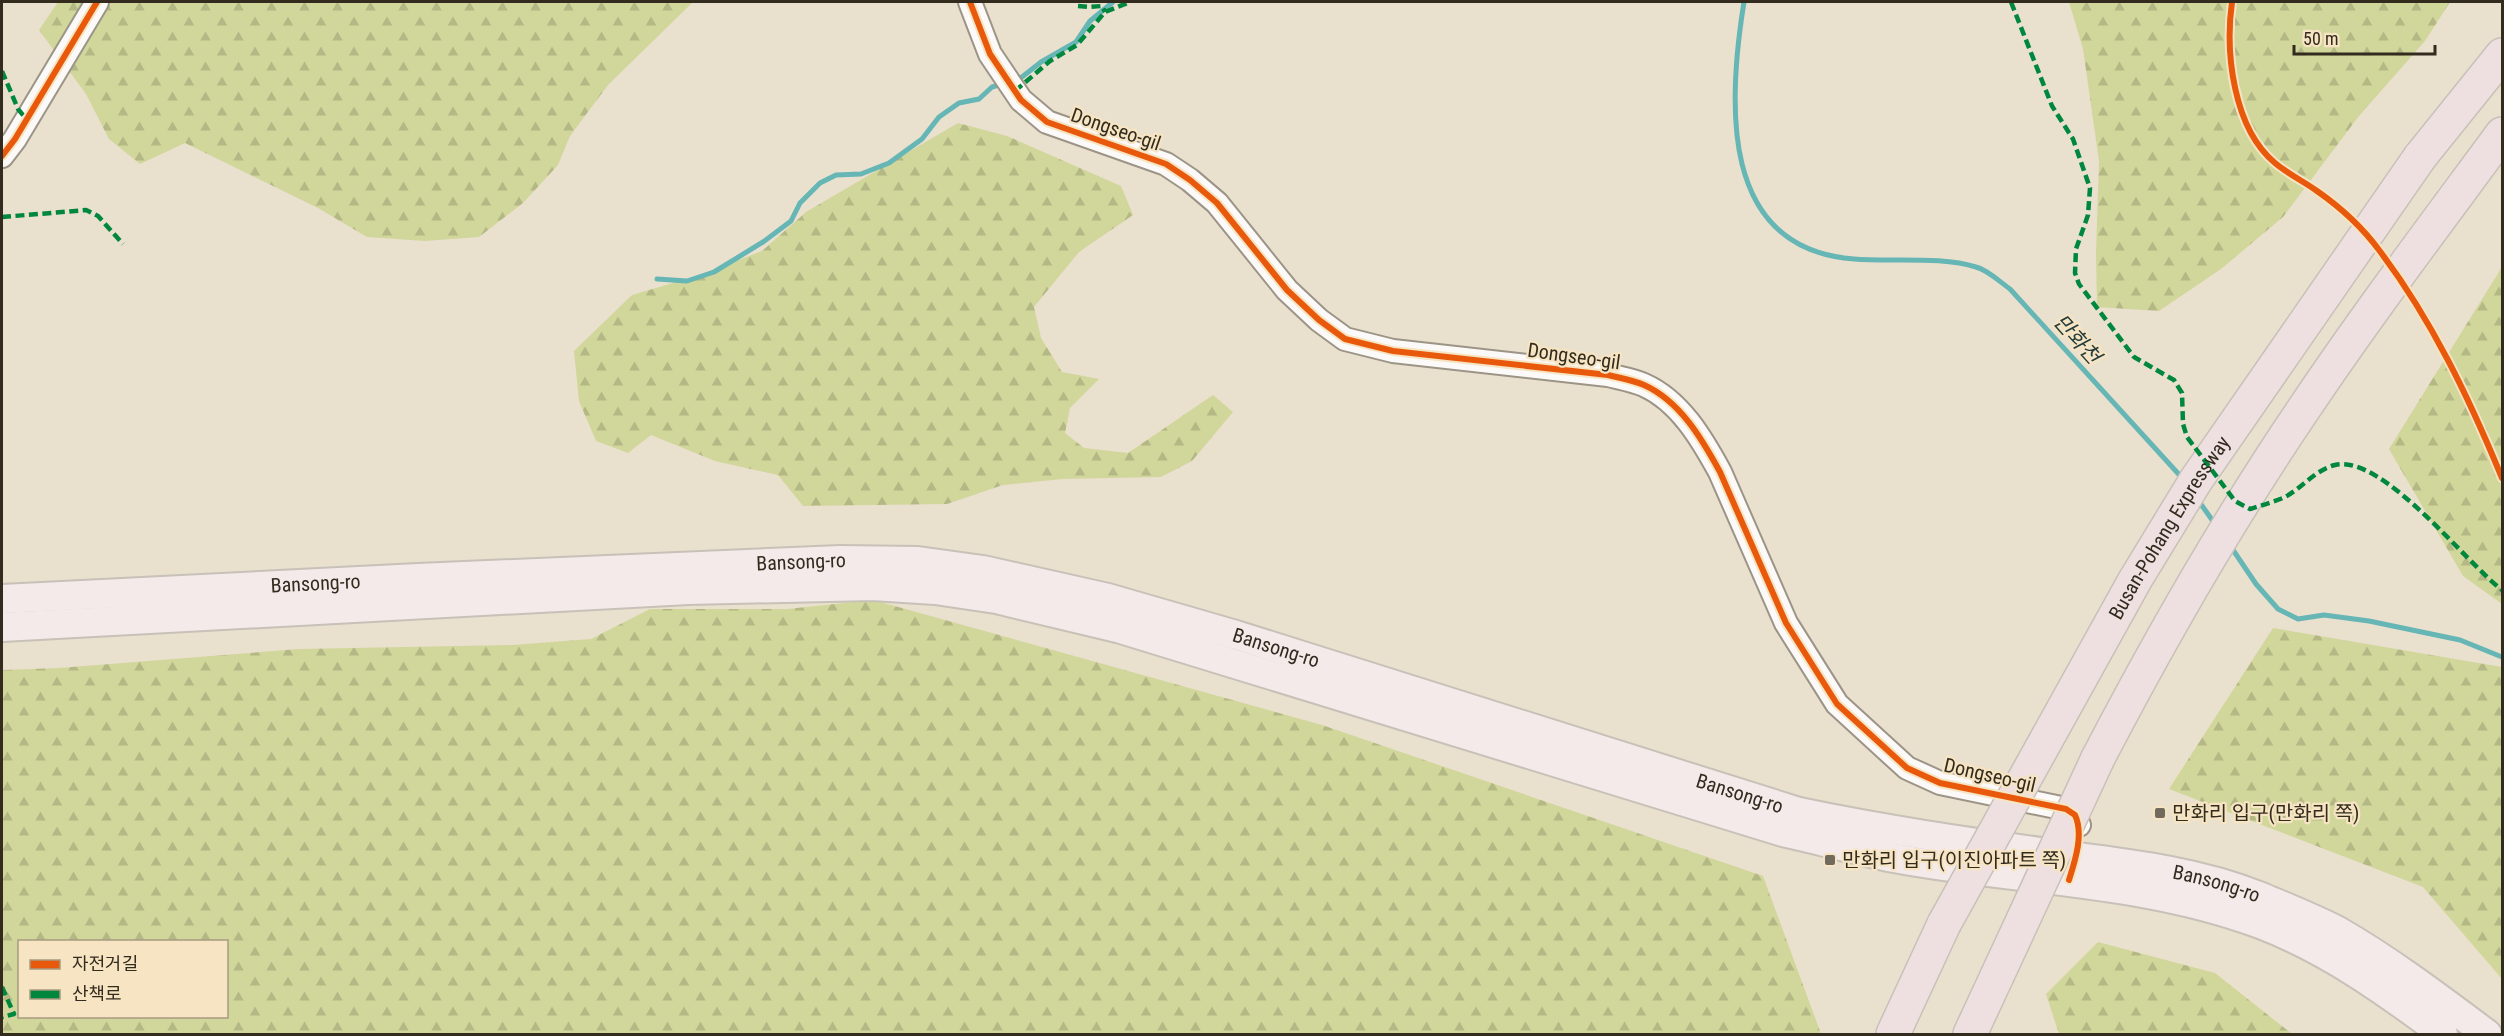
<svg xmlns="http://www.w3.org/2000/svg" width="2504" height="1036" viewBox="0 0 2504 1036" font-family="'Roboto Condensed','Noto Sans KR',sans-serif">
<defs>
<pattern id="forest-firs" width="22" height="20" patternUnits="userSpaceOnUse" patternTransform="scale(1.5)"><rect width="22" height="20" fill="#d1d69b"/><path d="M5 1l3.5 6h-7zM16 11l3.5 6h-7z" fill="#b4b885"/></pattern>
</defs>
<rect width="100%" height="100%" fill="#eae0ce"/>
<path fill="url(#forest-firs)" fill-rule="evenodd" d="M58 2H693L608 85 570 136 558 165 523 203 479 237 425 241 367 237 318 208 185 143 140 164 109 139 86 94 39 30Z
M2069 2H2450L2425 41 2359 116 2283 217 2221 269 2159 311 2097 307 2096 253 2099 161 2083 49Z
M958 123 1007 136 1121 186 1133 215 1079 252 1034 307 1041 338 1062 372 1099 379 1070 408 1065 433 1084 448 1128 453 1213 395 1233 412 1192 461 1161 477 1062 479 1003 485 947 504 803 506 778 475 715 461 651 435 628 453 596 441 579 401 574 351 632 295 697 276 762 251 806 212Z
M2502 267V604L2463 576 2389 449Z
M873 600 1322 725 1763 876 1821 1034H2V670L59 668 299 649 513 645 591 639 650 609H787ZM20 942H226V1016H20Z
M2273 628 2502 667V979L2423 887 2169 789Z
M2098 942 2215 973 2292 1034H2059L2046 994Z"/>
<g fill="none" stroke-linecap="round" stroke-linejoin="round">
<path stroke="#65b6b5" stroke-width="5" d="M1744 2C1728 101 1718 249 1854 259 1891 262 1942 256 1976 267 1988 270 2000 282 2010 289L2184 480
M1013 80 1022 77 1041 62 1076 42 1090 21 1113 2
M657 279 687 281 714 272 763 242 791 221 800 203 820 183 836 175 861 174 889 163 922 139 939 117 959 103 979 99 992 87 1005 83
M2198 500 2215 524
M2229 544 2256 584 2278 609 2298 619 2324 615 2369 621 2460 640 2502 657"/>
<g stroke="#9c9486" stroke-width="26">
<path id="tertiary" d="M970 2 990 54 1021 100 1047 122 1166 164 1190 180 1217 203 1287 290 1319 320 1345 339 1393 351 1608 375C1620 378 1633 380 1644 385 1680 401 1702 439 1720 472L1786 623 1837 704 1907 768 1940 783 2066 809 2075 815 2079 825
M2 156 15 139 97 2"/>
</g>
<g stroke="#c7c1b8" stroke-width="32">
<g id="primary">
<path id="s1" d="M2 599 418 578 840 560 918 561 983 570 1108 598 1236 635 1799 812C1884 830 1969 842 2055 854 2123 863 2194 870 2259 896 2285 907 2313 918 2338 931 2390 961 2439 998 2487 1034"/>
<path d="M2 627 688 590 873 586 935 590 996 599 1121 629 1783 832C1820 840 1857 851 1894 858 2016 881 2142 880 2260 924 2328 950 2385 991 2443 1034"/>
</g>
</g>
<g stroke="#c7c1b8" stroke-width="36">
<path id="motorway" d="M2420 157 2502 55
M2098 758C2160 639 2227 522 2303 410 2366 316 2435 225 2502 134
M1893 1034 1944 924
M1970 1034 1997 976"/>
</g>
<use href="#tertiary" stroke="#fcfaf8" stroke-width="22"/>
<use href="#primary" stroke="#f4eaea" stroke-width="28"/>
<use href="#motorway" stroke="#eee0e1" stroke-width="33"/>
<g stroke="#c7c1b8" stroke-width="36" stroke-linecap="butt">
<g id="motorway-bridge">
<path id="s2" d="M1944 924 2135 580 2196 480 2420 157"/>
<path d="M1997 976 2098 758"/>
</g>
</g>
<use href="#motorway-bridge" stroke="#eee0e1" stroke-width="33"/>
<path stroke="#00873e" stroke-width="4.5" stroke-dasharray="9 4.5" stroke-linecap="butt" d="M2011 2 2052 106 2073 139 2090 188 2088 215 2076 249 2075 273 2079 284 2134 357 2174 380 2182 393 2183 424 2187 437 2235 501 2250 509C2262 505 2274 502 2285 497 2302 488 2315 470 2335 465 2383 454 2465 562 2502 590
M1078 6 1089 7 1102 6 1105 12
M2 71 18 109 27 120
M1015 91 1050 61 1077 45 1105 12 1130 2
M2 217 86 210 98 216 123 244
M2 987 14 1014 2 1017"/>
<g stroke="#f6e4c2" stroke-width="10">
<path id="cycleway" d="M970 2 990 54 1021 100 1047 122 1166 164 1190 180 1217 203 1287 290 1319 320 1345 339 1393 351 1608 375C1620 378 1633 380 1644 385 1680 401 1702 439 1720 472L1786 623 1837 704 1907 768 1940 783 2066 809 2075 815C2084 834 2075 861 2069 880
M2232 2C2225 52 2233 128 2275 163 2288 174 2303 181 2317 191 2340 207 2362 227 2379 250 2432 320 2469 398 2502 478
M2 156 15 139 97 2"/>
</g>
<use href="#cycleway" stroke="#e8590c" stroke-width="6"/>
</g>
<g fill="#726a5c" stroke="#f6e4c2" stroke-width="2">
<rect x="2154" y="807" width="12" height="12" rx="3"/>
<rect x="1824" y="854" width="12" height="12" rx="3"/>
</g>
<g text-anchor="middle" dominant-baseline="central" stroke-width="4.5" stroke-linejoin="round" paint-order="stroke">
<g font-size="20" fill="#322b1e" stroke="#f6e4c2">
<text transform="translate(1116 129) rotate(19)">Dongseo-gil</text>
<text transform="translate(1574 356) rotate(8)">Dongseo-gil</text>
<text stroke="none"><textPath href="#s2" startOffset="456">Busan-Pohang Expressway</textPath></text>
<text stroke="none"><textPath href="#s1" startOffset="800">Bansong-ro</textPath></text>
<text stroke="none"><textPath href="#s1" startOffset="314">Bansong-ro</textPath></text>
<text stroke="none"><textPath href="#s1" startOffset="1286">Bansong-ro</textPath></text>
<text transform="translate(1990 775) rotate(13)">Dongseo-gil</text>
<text stroke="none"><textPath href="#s1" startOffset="1772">Bansong-ro</textPath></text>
<text stroke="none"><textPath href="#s1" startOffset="2258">Bansong-ro</textPath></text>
</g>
<g font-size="20" fill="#322b1e" stroke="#f6e4c2" text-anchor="start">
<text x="2172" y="813">만화리 입구(만화리 쪽)</text>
<text x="1842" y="860">만화리 입구(이진아파트 쪽)</text>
</g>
<g font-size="21" font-style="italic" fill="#223b3d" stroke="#f6e4c2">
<text transform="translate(2077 339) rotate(48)">만화천</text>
</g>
</g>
<rect width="2504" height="1036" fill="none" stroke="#322b1e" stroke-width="6"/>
<rect x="18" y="940" width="210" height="78" fill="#f6e4c2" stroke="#a89a80" stroke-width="1.5"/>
<rect x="30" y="960" width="30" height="9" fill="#e8590c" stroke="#a89a80" stroke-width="1.5"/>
<text x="72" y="970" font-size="18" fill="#322b1e">자전거길</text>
<rect x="30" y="990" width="30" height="9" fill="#00873e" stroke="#a89a80" stroke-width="1.5"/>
<text x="72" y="1000" font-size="18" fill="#322b1e">산책로</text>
<path d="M2294 45v9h141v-9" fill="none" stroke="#322b1e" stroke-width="3"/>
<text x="2303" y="45" font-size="18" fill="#322b1e" stroke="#f6e4c2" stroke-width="4.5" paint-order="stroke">50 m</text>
</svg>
